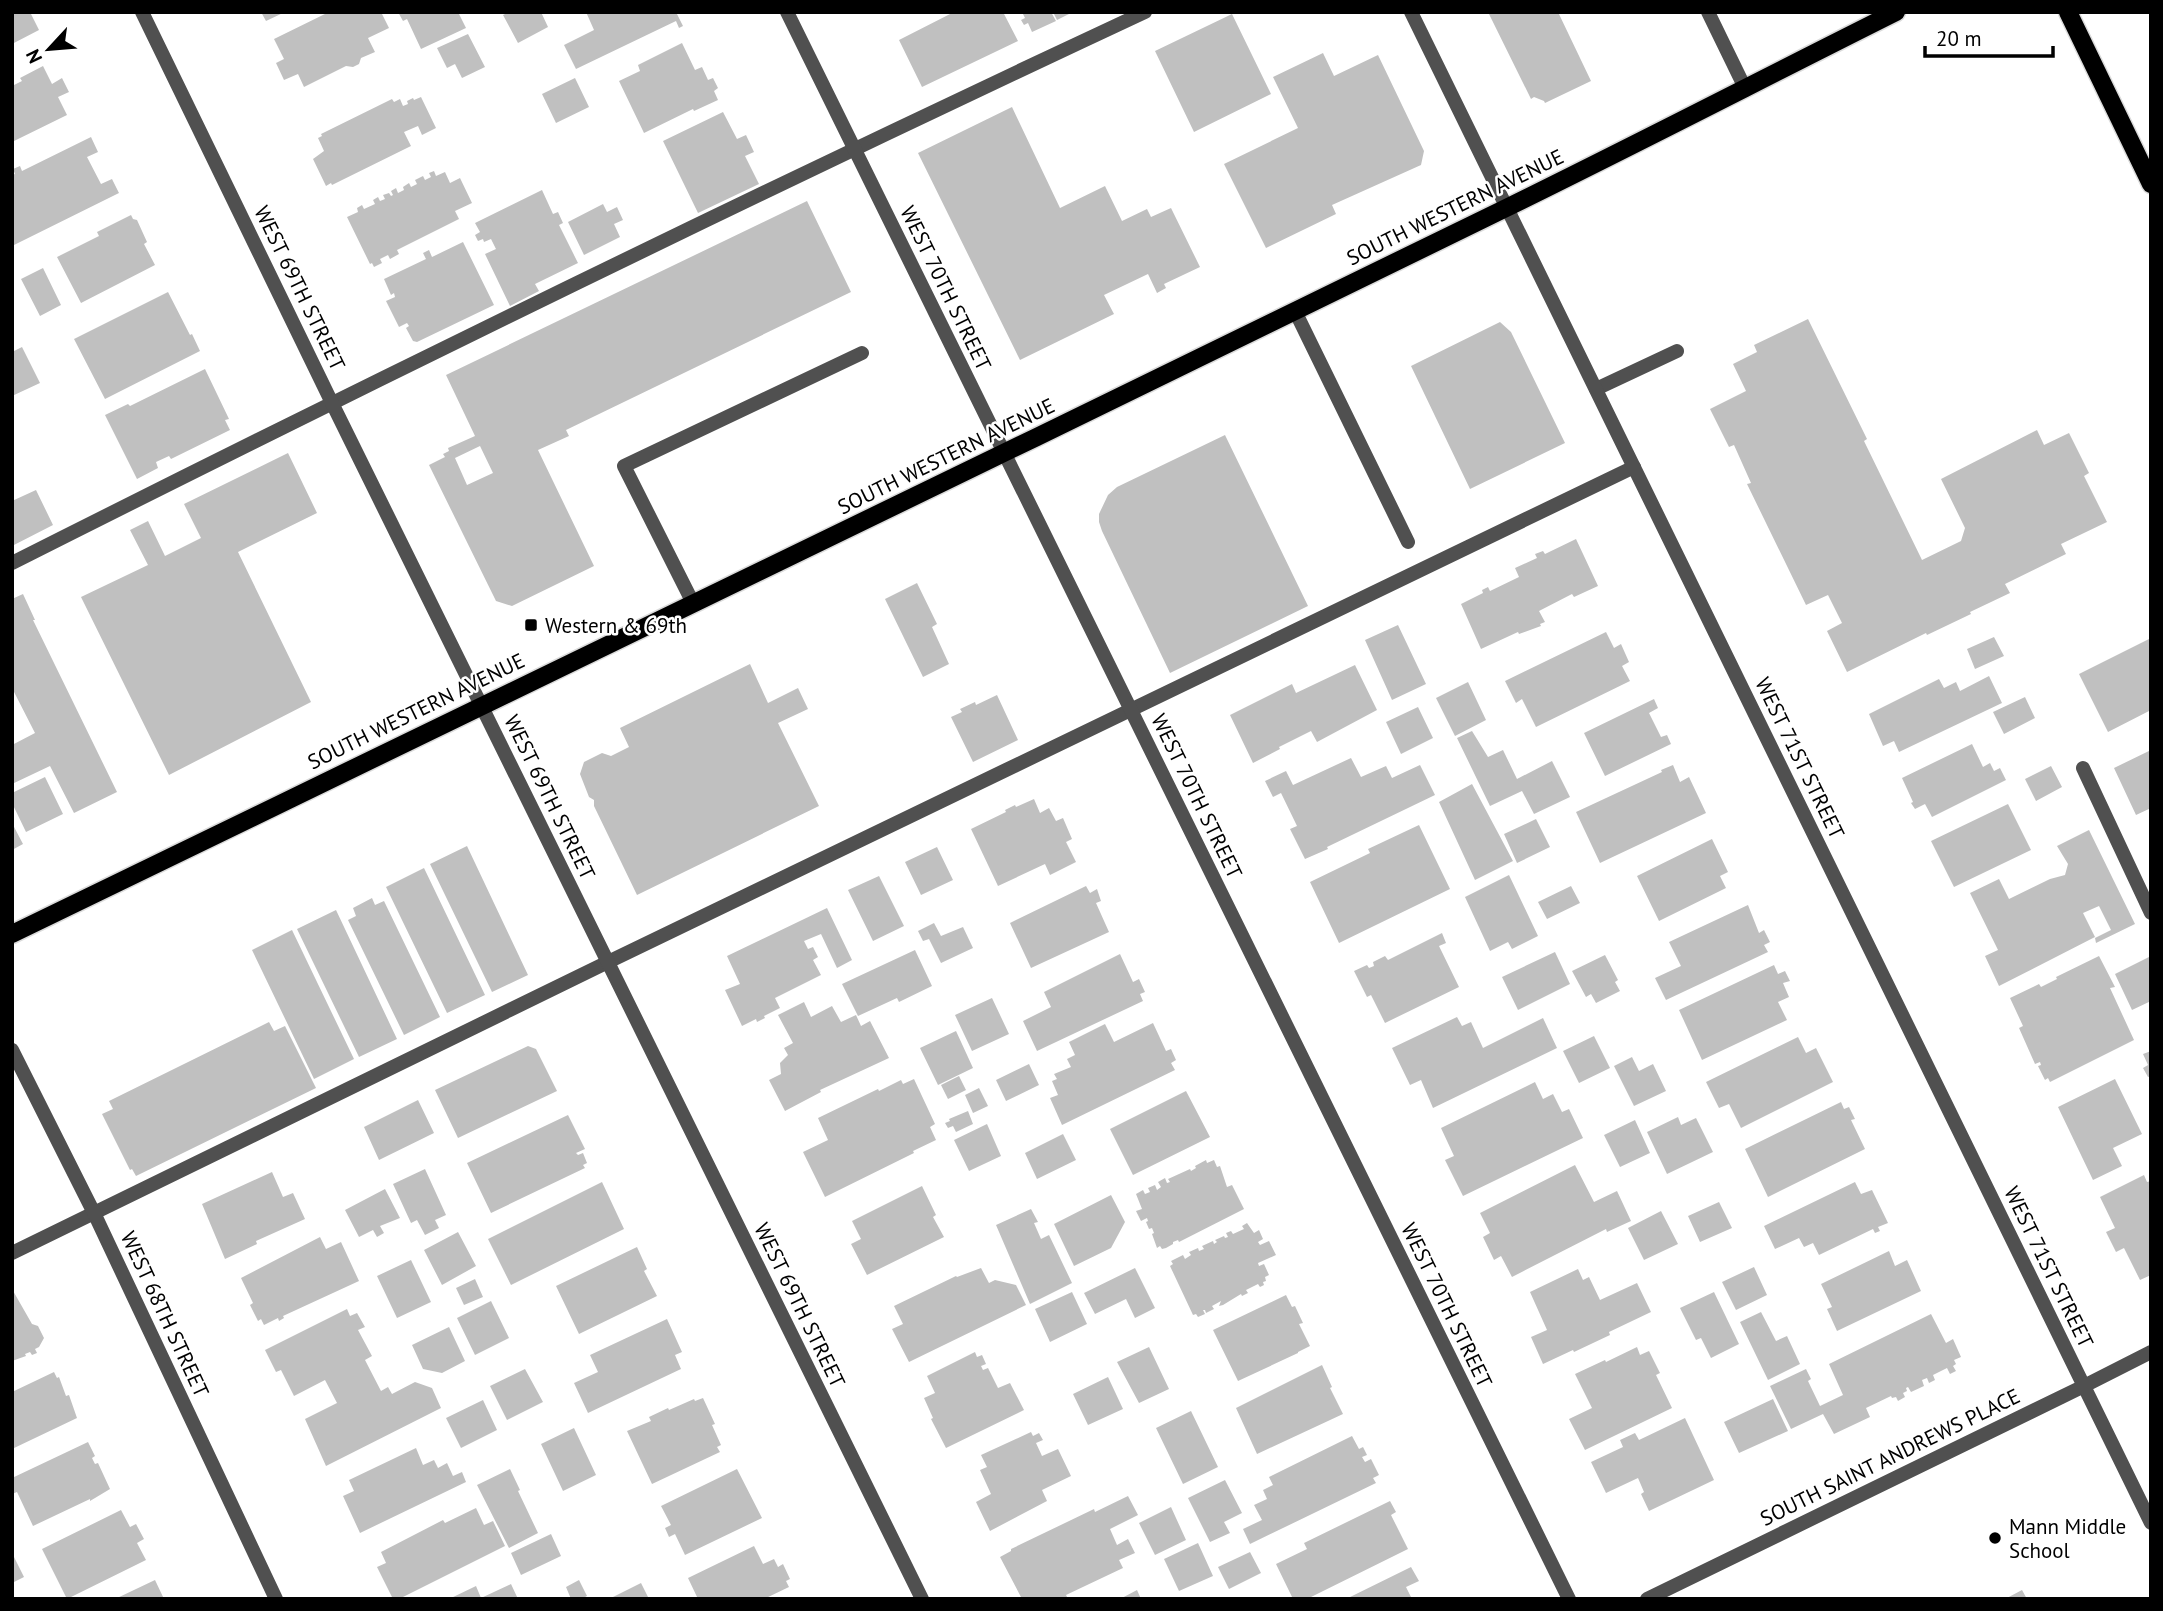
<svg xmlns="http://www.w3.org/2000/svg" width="2163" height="1611" viewBox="0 0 2163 1611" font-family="'PT Sans',sans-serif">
<rect width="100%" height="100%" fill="#fff"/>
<path fill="#c0c0c0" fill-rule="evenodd" d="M12 12H30L39 30 12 44Z
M261 12H285L266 21Z
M329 12H381L389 28 368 38 375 52 361 58 359 64 353 67 346 66 304 87 298 74 284 80 276 63 284 59 274 39Z
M398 12H458L466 28 421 49 407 19 403 21Z
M509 12H541L548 27 518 43 503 15Z
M586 12H676L683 26 679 28 676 21 576 69 564 45 594 30Z
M954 12H1003L1018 41 922 87 899 40Z
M1022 12H1051L1056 21 1032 32 1028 23 1024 25 1021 20 1025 18Z
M1053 12H1073L1057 20Z
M1488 12H1558L1591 81 1545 103 1544 101 1534 97 1531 99Z
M1232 14 1271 94 1194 132 1155 51Z
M468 34 485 67 462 78 455 64 447 68 437 48Z
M682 43 695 70 702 67 708 80 713 78 718 88 714 91 718 100 694 111 693 109 644 133 619 81 640 71 638 65Z
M1323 53 1334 76 1378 55 1424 151 1421 165 1332 205 1336 214 1266 248 1224 164 1298 128 1273 77Z
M43 66 52 84 62 78 69 92 58 97 67 115 12 142V86L22 81 20 78Z
M575 78 589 107 556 123 542 94Z
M421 97 436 128 422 135 418 126 404 132 411 146 332 185 331 183 326 186 313 159 324 151 318 138 322 136 321 134 392 99 394 102 400 99 403 106 408 104 407 101 413 98 414 100Z
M1012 107 1060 208 1105 186 1122 221 1147 209 1151 217 1171 208 1200 267 1164 284 1166 288 1157 293 1148 274 1104 295 1114 314 1020 360 918 153Z
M723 112 737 139 746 135 754 152 745 156 759 184 698 213 663 141Z
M91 137 98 152 87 157 101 184 112 179 119 193 12 246V175L15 174 13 169 20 166 22 171Z
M434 171 436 176 445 172 450 183 460 178 472 203 455 211 459 219 397 250 399 254 390 259 388 255 380 259 382 263 374 267 372 263 370 264 347 217 358 212 357 208 362 205 364 209 375 204 373 200 378 197 380 201 385 199 383 195 389 193 391 196 393 195 391 191 396 188 398 193 404 190 403 187 409 183 411 187 417 184 415 180 423 176 425 180 431 177 429 173Z
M542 190 553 214 558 212 563 223 559 225 578 263 535 284 539 291 510 306 485 254 496 249 491 239 484 242 483 239 478 241 475 235 480 232 475 223Z
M807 201 851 292 566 430 569 436 538 450 594 566 512 606 496 601 429 465 445 457 443 454 449 451 448 448 475 436 446 375ZM480 446 493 473 467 485 455 458Z
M603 204 607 212 617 207 623 220 614 224 620 237 584 255 568 222Z
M131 215 133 219 137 220 147 242 144 244 155 265 81 303 57 257 99 236 97 232Z
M463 242 494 305 417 342 413 341 406 328 409 326 407 323 399 327 386 301 395 297 394 293 391 295 384 279 426 259 423 253 429 250 432 257Z
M43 268 61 305 40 316 21 279Z
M168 292 190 335 192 334 200 351 105 399 74 339Z
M1808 319 1867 439 1864 441 1922 560 1961 541 1965 528 1941 479 2037 430 2044 445 2069 433 2089 473 2084 476 2107 522 2061 544 2066 554 2005 584 2010 593 1970 612 1971 614 1927 635 1926 633 1847 672 1827 631 1842 623 1828 595 1806 605 1747 484 1751 483 1734 445 1729 447 1710 409 1746 391 1733 364 1757 352 1754 345Z
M1500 322 1511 332 1565 443 1470 489 1411 366Z
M22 347 40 383 12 396V352Z
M205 369 229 419 225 420 230 430 171 459 169 456 156 462 158 468 137 479 105 415 128 404 130 406Z
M1225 435 1308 606 1170 673 1102 531 1099 522V514L1108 495 1117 487Z
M288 453 317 513 238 552 311 702 169 775 81 597 148 565 130 530 148 521 165 556 201 538 184 504Z
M36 490 53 525 12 546V501Z
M1576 539 1598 586 1574 597 1572 594 1539 611 1545 622 1540 624 1541 626 1519 634 1518 632 1481 649 1461 604 1483 593 1482 590 1488 587 1490 591 1519 577 1515 568 1537 558 1535 554 1543 551 1545 554Z
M917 583 937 624 932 627 949 664 923 677 885 599Z
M23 594 35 620H33L117 792 74 813 50 766 12 784V745L35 733 12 688V599Z
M1398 625 1426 684 1392 700 1365 640Z
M1606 632 1614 648 1621 644 1629 662 1622 666 1630 681 1536 727 1522 699 1516 703 1505 681Z
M1994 637 2004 656 1975 669 1967 649Z
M2151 638V710L2108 732 2079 674Z
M750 664 768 703 798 688 808 709 778 723 819 806 637 895 594 806V800L589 797 580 774 584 762 602 753 611 756 629 747 620 728Z
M1355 665 1377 710 1317 742 1311 731 1279 747 1280 749 1253 763 1230 715 1292 684 1296 693Z
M1989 676 2002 703 1899 752 1894 741 1883 746 1869 714 1939 679 1944 688 1956 682 1960 691Z
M1468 682 1486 720 1455 736 1436 698Z
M997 695 1018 740 973 762 951 717 962 712 960 709 975 702 976 705Z
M2025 697 2035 718 2004 734 1993 712Z
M1654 699 1658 708 1649 713 1661 737 1667 735 1671 744 1605 776 1584 733Z
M1418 707 1433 738 1401 754 1386 722Z
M1472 731 1488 757 1503 750 1517 779 1552 761 1570 797 1534 814 1522 791 1490 806 1457 738Z
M1972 744 1983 767 1990 763 1994 771 2000 768 2006 780 1932 817 1925 804 1915 809 1911 803 1913 802 1902 778Z
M2151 750V808L2136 815 2114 768Z
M1351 758 1361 777 1386 766 1392 778 1420 765 1435 795 1327 847 1328 849 1305 859 1290 829 1297 826 1281 793 1273 797 1265 781 1286 771 1293 785Z
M1673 765 1680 782 1689 777 1706 813 1600 863 1576 812 1662 772 1661 770Z
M2051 766 2062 787 2036 801 2025 779Z
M45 777 63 814 26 832 12 803V793Z
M1472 784 1513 861 1475 880 1439 802Z
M1034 799 1040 813 1049 808 1056 821 1063 818 1072 839 1066 842 1076 862 1050 875 1045 864 998 886 971 829 1006 812 1005 810 1015 805 1016 807Z
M2008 804 2031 850 1954 887 1931 841Z
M1536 819 1550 847 1517 863 1504 834Z
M12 823 23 844 12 850Z
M1419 825 1450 889 1339 943 1310 882 1370 853 1368 849Z
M2089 830 2135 924 2096 943 2095 938 2111 930 2099 906 2083 913 2095 937 1999 986 1985 956 1998 950 1970 893 1999 879 2009 899 2050 879 2065 875 2068 864 2057 846Z
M1712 839 1728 872 1720 876 1726 888 1659 921 1637 876Z
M467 846 528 975 492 992 430 864Z
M937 847 953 880 921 895 905 862Z
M424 868 485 995 447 1013 386 887Z
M1509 875 1538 936 1512 949 1508 942 1490 951 1465 897Z
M879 876 904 926 873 941 848 890Z
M1086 886 1090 893 1097 889 1101 901 1096 903 1109 932 1031 968 1010 923Z
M1571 886 1580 903 1547 919 1538 902Z
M372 898 375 905 384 901 440 1017 404 1035 348 920 356 916 353 908Z
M1748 905 1759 933 1764 930 1770 942 1764 945 1768 952 1666 1000 1655 978 1681 966 1669 942Z
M827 908 852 960 837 968 821 934 804 941 808 949 813 947 818 957 813 960 821 975 775 998 780 1008 764 1016 765 1018 757 1022 756 1019 742 1026 725 990 740 984 727 956Z
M336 910 397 1039 359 1057 297 929Z
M934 923 941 936 963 927 973 948 941 963 929 939 923 941 918 931Z
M292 930 354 1059 314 1079 252 950Z
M1442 933 1446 943 1439 946 1459 987 1385 1023 1371 995 1367 997 1354 971 1367 965 1369 968 1374 966 1373 962 1385 956 1388 960Z
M915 950 932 986 899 1002 897 998 858 1016 842 984Z
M1555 952 1570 984 1518 1010 1502 977Z
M1120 954 1133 982 1139 979 1145 992 1140 994 1143 1001 1037 1051 1023 1021 1051 1007 1044 992Z
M1605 955 1618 980 1615 982 1620 991 1596 1003 1591 994 1586 997 1572 971Z
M2099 956 2115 987 2110 988 2134 1040 2050 1082 2048 1078 2045 1080 2038 1066 2041 1065 2040 1062 2035 1064 2019 1028 2023 1026 2010 998 2039 984 2041 987 2057 979 2056 977Z
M2149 957 2151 1001 2132 1010 2115 974Z
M1774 965 1778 974 1785 971 1790 981 1783 983 1789 997 1778 1002 1787 1020 1702 1060 1679 1010Z
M992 998 1009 1034 972 1051 955 1015Z
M804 1002 811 1017 832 1006 841 1022 856 1015 861 1026 870 1021 889 1058 820 1090 821 1092 785 1111 769 1080 781 1074 780 1063 788 1055 784 1048 793 1043 778 1015Z
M1457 1017 1462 1026 1471 1022 1483 1048 1543 1018 1557 1048 1433 1108 1421 1080 1410 1085 1392 1048Z
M269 1022 274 1031 285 1026 316 1088 136 1176 132 1169 130 1170 102 1114 113 1109 109 1101Z
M1153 1023 1166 1051 1171 1049 1176 1060 1171 1063 1175 1070 1062 1125 1050 1098 1058 1095 1052 1081 1057 1079 1054 1074 1071 1067 1067 1059 1075 1055 1069 1042 1105 1024 1114 1042Z
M956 1031 973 1068 938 1085 920 1048Z
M1594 1036 1610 1068 1579 1083 1563 1051Z
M1798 1037 1806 1053 1816 1048 1833 1082 1741 1128 1729 1104 1719 1108 1706 1082Z
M528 1046 536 1049 557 1091 458 1138 435 1090Z
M2151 1051V1076L2148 1077 2143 1068 2148 1065 2143 1054Z
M1632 1057 1639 1071 1653 1064 1666 1091 1634 1106 1614 1066Z
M1029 1064 1039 1085 1006 1101 996 1080Z
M959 1076 966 1090 948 1099 941 1085Z
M914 1079 935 1124 930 1127 936 1140 913 1151 914 1153 825 1197 803 1152 828 1140 818 1118 878 1089 879 1091 901 1080 903 1084Z
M2115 1079 2142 1134 2113 1148 2122 1166 2093 1180 2058 1107Z
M1535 1082 1543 1099 1553 1094 1562 1112 1569 1109 1583 1138 1463 1196 1445 1160 1454 1156 1441 1128Z
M979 1088 988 1106 973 1113 965 1095Z
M1186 1091 1210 1137 1133 1175 1110 1129Z
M418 1100 434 1133 379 1160 364 1127Z
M1841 1102 1844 1109 1849 1107 1855 1119 1851 1120 1865 1149 1768 1197 1745 1149Z
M968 1111 973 1124 956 1132 953 1126 948 1128 945 1123 950 1121 949 1119Z
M568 1115 585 1149 576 1153 578 1155 583 1153 587 1163 583 1165 585 1168 491 1213 467 1163Z
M1678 1117 1681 1125 1696 1118 1713 1152 1667 1174 1647 1132Z
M1635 1120 1650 1153 1620 1167 1604 1135Z
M987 1124 1001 1156 969 1171 954 1140Z
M1063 1134 1076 1160 1037 1179 1025 1153Z
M1206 1160 1207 1163 1214 1160 1217 1167 1220 1166 1227 1187 1232 1185 1244 1209 1179 1242 1178 1240 1173 1242V1244L1166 1248 1162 1249 1160 1246 1157 1248 1152 1234 1154 1233 1152 1228 1149 1229 1146 1222 1148 1221 1147 1218 1141 1221 1136 1211 1142 1209 1136 1194 1143 1190 1145 1194 1150 1192 1148 1188 1155 1185 1157 1190 1161 1187 1158 1182 1165 1178 1167 1183 1170 1182 1168 1179 1190 1169 1191 1171 1196 1168 1195 1166Z
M1575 1165 1594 1202 1617 1191 1631 1221 1607 1232 1606 1229 1512 1277 1501 1256 1494 1260 1483 1237 1490 1233 1480 1213Z
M425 1169 446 1215 435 1220 439 1228 425 1235 417 1220 411 1223 393 1184Z
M272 1172 283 1197 293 1193 305 1219 256 1241 257 1244 225 1259 202 1204Z
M2144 1175 2147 1182 2151 1181V1275L2140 1280 2124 1248 2116 1252 2106 1232 2115 1228 2100 1197Z
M602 1182 624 1229 511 1285 488 1239Z
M1855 1182 1861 1194 1872 1190 1888 1223 1878 1227 1880 1231 1875 1233 1873 1229 1819 1255 1813 1243 1804 1247 1799 1238 1775 1249 1764 1226Z
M922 1186 936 1215 933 1217 944 1237 867 1275 851 1244 861 1239 852 1221Z
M385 1189 400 1218 380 1226 384 1233 377 1237 373 1230 359 1237 345 1210Z
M1111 1195 1125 1222 1111 1248 1074 1266 1054 1224Z
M1719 1202 1732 1228 1700 1242 1688 1216Z
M1031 1209 1038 1222 1034 1223 1041 1239 1049 1235 1072 1283 1030 1304 996 1225Z
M1661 1211 1678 1244 1644 1260 1628 1228Z
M1247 1223 1254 1233 1259 1230 1263 1239 1258 1242 1260 1245 1269 1241 1276 1255 1258 1263 1259 1266 1264 1264 1269 1275 1265 1277 1266 1281 1263 1282 1264 1285 1260 1287 1258 1284 1246 1290 1248 1293 1242 1296 1241 1294 1223 1305 1219 1306 1221 1301 1212 1306 1214 1309 1206 1313 1205 1310H1203L1205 1314 1198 1317 1196 1314 1193 1315 1170 1266 1173 1264 1171 1261 1183 1255 1185 1259 1191 1255 1189 1252 1198 1248 1199 1251 1204 1249 1202 1246 1213 1241 1214 1244 1217 1242 1215 1240 1224 1236 1225 1238 1228 1237 1226 1233 1231 1231 1233 1234 1244 1229 1242 1226Z
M458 1232 476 1266 442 1285 424 1250Z
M320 1237 326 1249 341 1242 359 1281 283 1316 284 1318 279 1321 278 1318 264 1325 261 1319 258 1321 250 1305 253 1303 241 1278Z
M637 1247 647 1269 644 1271 657 1296 579 1334 556 1286Z
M1889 1251 1895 1266 1907 1260 1921 1291 1837 1331 1827 1309 1832 1307 1821 1284Z
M411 1260 431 1302 397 1318 377 1276Z
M1754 1267 1767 1295 1736 1310 1722 1282Z
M981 1268 989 1283 995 1280 1016 1285 1026 1305 909 1362 892 1329 903 1324 894 1306 956 1276 957 1277Z
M1135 1268 1155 1308 1135 1318 1126 1299 1095 1314 1084 1293Z
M1578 1269 1583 1280 1589 1277 1600 1300 1637 1283 1651 1312 1609 1332 1610 1335 1574 1352 1573 1350 1543 1364 1531 1337 1547 1330 1530 1292Z
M475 1279 483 1297 464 1305 456 1288Z
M12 1289 32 1324 38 1326 44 1338 39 1347 35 1349 37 1353 32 1355 30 1352 25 1354 26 1356 12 1361Z
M1072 1292 1087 1324 1050 1342 1035 1309Z
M1714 1292 1739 1344 1711 1358 1701 1338 1696 1340 1680 1308Z
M1286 1295 1292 1307 1295 1306 1303 1323 1299 1324 1310 1346 1298 1352V1353L1238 1381 1213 1330Z
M491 1301 509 1338 475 1355 457 1318Z
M347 1309 350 1316 357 1313 365 1327 358 1330 372 1356 365 1360 381 1391 388 1387 392 1394 415 1382 432 1388 441 1408 326 1466 305 1419 337 1403 325 1380 294 1396 281 1370 276 1372 265 1350Z
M1761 1312 1776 1341 1787 1336 1800 1364 1768 1380 1740 1322Z
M1931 1314 1946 1343 1953 1339 1961 1357 1954 1360 1956 1364 1953 1366 1956 1371 1950 1374 1947 1368 1933 1375 1935 1380 1929 1383 1927 1378 1922 1380 1924 1386 1911 1392 1908 1387 1906 1388 1907 1391 1903 1393 1905 1397 1898 1401 1896 1397 1892 1398 1891 1396 1866 1408 1870 1417 1834 1434 1823 1414 1791 1429 1770 1386 1806 1369 1811 1379 1808 1381 1820 1406 1843 1395 1829 1364Z
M667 1319 682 1352 675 1355 681 1369 588 1413 574 1383 598 1372 590 1355Z
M449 1327 465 1361 442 1373 423 1369 412 1345Z
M1149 1347 1169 1389 1139 1403 1117 1362Z
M1637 1347 1640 1355 1649 1351 1660 1373 1656 1375 1672 1408 1585 1450 1569 1419 1592 1408 1575 1374 1605 1360 1606 1362Z
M975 1352 977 1357 982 1355 986 1364 981 1366 983 1370 988 1368 998 1388 1010 1383 1024 1410 946 1448 931 1419 933 1418 924 1398 935 1393 927 1376Z
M1322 1365 1332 1387 1330 1388 1343 1414 1257 1454 1236 1408Z
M525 1369 543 1402 507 1420 490 1386Z
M54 1372 57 1378 59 1377 66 1396 69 1395 77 1418 12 1449V1392Z
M1108 1377 1123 1409 1088 1425 1073 1394Z
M703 1398 715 1424 712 1425 721 1445 717 1447 720 1452 652 1484 627 1431 651 1421 649 1417 668 1408 669 1410 694 1399 695 1401Z
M1773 1399 1788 1431 1739 1453 1724 1422Z
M483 1400 497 1430 461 1448 446 1418Z
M1191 1411 1218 1467 1183 1484 1156 1428Z
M1685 1418 1714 1480 1649 1511 1641 1494 1644 1492 1638 1478 1606 1493 1591 1462 1623 1447 1620 1440 1635 1433 1639 1440Z
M574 1428 596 1475 563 1491 541 1444Z
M1031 1432 1033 1436 1039 1433 1043 1440 1036 1443 1042 1456 1058 1449 1071 1476 1042 1490 1047 1501 990 1531 976 1502 991 1494 980 1470 987 1467 981 1455Z
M1352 1436 1359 1449 1363 1447 1367 1455 1362 1457 1365 1462 1371 1459 1379 1475 1373 1478 1376 1483 1250 1544 1243 1529 1262 1520 1254 1505 1267 1499 1263 1490 1273 1485 1269 1477Z
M88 1442 95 1456 92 1458 95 1464 98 1463 110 1489 90 1501V1499L33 1526 17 1492 12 1494V1478Z
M416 1448 423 1465 434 1460 438 1468 447 1463 453 1476 462 1472 466 1482 360 1533 343 1496 354 1491 349 1480Z
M510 1469 520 1490 518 1491 538 1533 509 1548 477 1485Z
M737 1469 762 1518 685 1555 675 1534 669 1537 665 1528 671 1525 661 1506Z
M1225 1480 1242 1513 1224 1522 1230 1533 1210 1542 1188 1498Z
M1128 1496 1138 1515 1110 1529 1117 1545 1128 1539 1135 1553 1119 1560 1123 1568 1066 1595 1067 1597 1063 1599H1022L1000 1557 1011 1551V1549L1094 1509 1095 1512Z
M1390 1501 1396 1512 1391 1515 1408 1549 1307 1599H1293L1276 1564 1307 1549 1304 1543Z
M1171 1507 1186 1540 1155 1555 1139 1523Z
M476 1508 484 1525 493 1521 505 1546 399 1599H393L377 1567 386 1563 381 1552 443 1520 445 1523Z
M121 1510 130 1527 136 1524 144 1539 137 1543 146 1560 67 1599 42 1549Z
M551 1534 561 1556 521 1575 511 1553Z
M1198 1543 1213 1576 1179 1591 1164 1559Z
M754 1546 763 1564 774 1559 778 1567 783 1564 790 1579 786 1581 789 1587 764 1599H698L688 1578Z
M1250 1552 1261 1573 1229 1589 1218 1567Z
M12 1553 24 1577 12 1583Z
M1411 1567 1419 1581 1406 1587 1412 1599H1346Z
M155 1580 164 1599H115Z
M579 1580 587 1596 581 1599H571L566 1587Z
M641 1583 649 1599H609Z
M511 1584 518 1599H449L476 1586 481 1598Z
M1137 1590 1141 1599H1120Z
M2022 1590 2027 1599H2005Z"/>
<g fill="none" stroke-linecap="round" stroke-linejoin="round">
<g stroke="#dbdbdb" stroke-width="21">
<path id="primary" d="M2068 12 2151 184
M12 934C508 692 1005 454 1500 211 1633 146 1764 78 1896 12"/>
</g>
<path stroke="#505050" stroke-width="14" d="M1708 12 1745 88
M1295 311 1408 542
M1596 389 1677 351
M12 563C387 374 764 190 1145 12
M693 603 624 466 862 353
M2083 768 2151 913
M12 1253 608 962 1634 467"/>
<path stroke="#505050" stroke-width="14" d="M142 12 332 403 922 1599
M787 12 1569 1599
M1411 12 2151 1523
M12 1050 94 1213 276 1599
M1647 1599 2084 1386 2151 1352"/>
<use href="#primary" stroke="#000" stroke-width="18"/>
</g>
<g fill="#000" stroke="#fff" stroke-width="2.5">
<rect x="524" y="618" width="14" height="14" rx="3.5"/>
<circle cx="1995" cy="1538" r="7"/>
</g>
<g text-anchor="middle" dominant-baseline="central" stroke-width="5" stroke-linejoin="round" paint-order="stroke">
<g font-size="21" fill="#000" stroke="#fff">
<text transform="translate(1455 207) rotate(-26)">SOUTH WESTERN AVENUE</text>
<text transform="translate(300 288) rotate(64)">WEST 69TH STREET</text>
<text transform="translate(946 288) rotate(64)">WEST 70TH STREET</text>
<text transform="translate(946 456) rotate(-26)">SOUTH WESTERN AVENUE</text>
<text transform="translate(416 711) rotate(-26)">SOUTH WESTERN AVENUE</text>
<text transform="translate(1800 758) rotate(64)">WEST 71ST STREET</text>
<text transform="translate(1197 796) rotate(64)">WEST 70TH STREET</text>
<text transform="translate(550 797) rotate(64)">WEST 69TH STREET</text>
<text transform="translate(2049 1267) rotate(64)">WEST 71ST STREET</text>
<text transform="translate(800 1305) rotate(64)">WEST 69TH STREET</text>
<text transform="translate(1447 1305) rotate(64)">WEST 70TH STREET</text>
<text transform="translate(165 1314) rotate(65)">WEST 68TH STREET</text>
<text transform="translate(1890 1457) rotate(-26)">SOUTH SAINT ANDREWS PLACE</text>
</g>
<g font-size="21" fill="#000" stroke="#fff" text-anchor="start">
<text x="545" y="625">Western &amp; 69th</text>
<text x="2009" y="1526">Mann Middle<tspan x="2009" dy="24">School</tspan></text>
</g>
</g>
<rect width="2163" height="1611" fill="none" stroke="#000000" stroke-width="28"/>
<g transform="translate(49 49) rotate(244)" stroke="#ffffff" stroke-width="5" paint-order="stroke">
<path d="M0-5L12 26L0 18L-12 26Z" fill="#000000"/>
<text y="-10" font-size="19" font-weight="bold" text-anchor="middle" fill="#000000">N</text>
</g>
<path d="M1925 46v10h128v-10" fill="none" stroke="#000000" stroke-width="3.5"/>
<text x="1936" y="46" font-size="21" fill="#000000" stroke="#ffffff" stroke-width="5" paint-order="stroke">20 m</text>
</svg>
